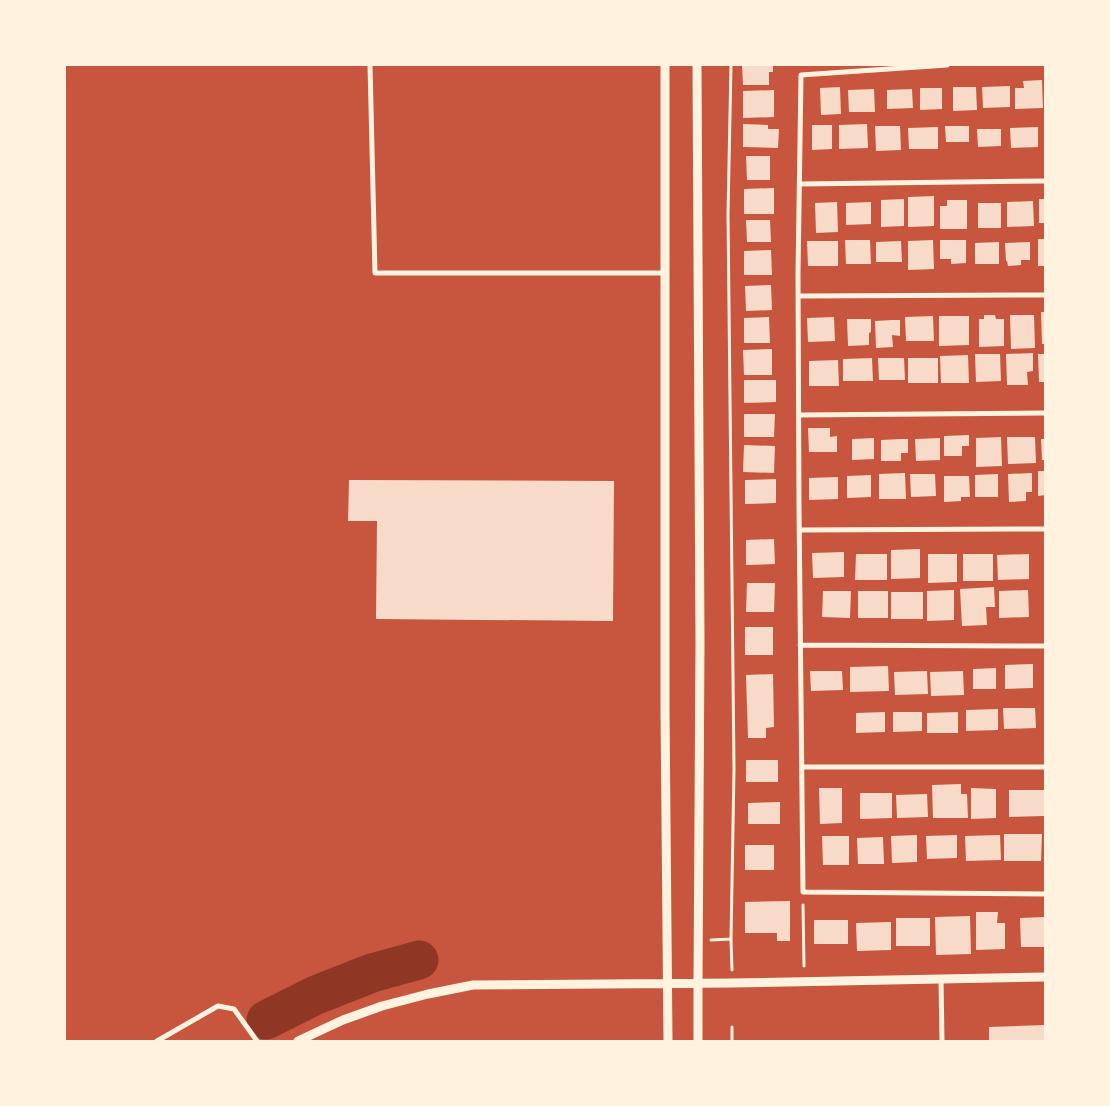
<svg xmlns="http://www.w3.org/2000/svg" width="1110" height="1106" viewBox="0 0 1110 1106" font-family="'Golos Text',sans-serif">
<rect width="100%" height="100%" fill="#c8553d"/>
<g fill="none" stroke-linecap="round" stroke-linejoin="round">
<path stroke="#8f3625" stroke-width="39" d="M266 1020 316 995 372 973 419 960"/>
</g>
<path fill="#f7dbc8" d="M742 65H773V72H769V85H743Z
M1042 80 1043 108 1015 109V88H1024L1023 81Z
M1010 86V107L983 108 982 87Z
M840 87 841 114 821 115 820 88Z
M953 87H976L977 110 953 111Z
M920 88H942V109L920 110Z
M874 89 875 112H849L848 90Z
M912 89 913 108 887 109V90Z
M774 90V117L743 118V91Z
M743 124 768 125V129H779L778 148 743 147Z
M867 124 868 148 839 149V125Z
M812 125H832V149L812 150Z
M875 126H900L901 150 876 151Z
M945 126H969V142H946Z
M938 127V149H909L908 128Z
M1038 127V147L1011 148 1010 128Z
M977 129H1001V146L978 147Z
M746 156H770V180H747Z
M774 188V214H744V189Z
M934 196V226L908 227V197Z
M904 199V226L881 227V200Z
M1039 199H1045V223H1039Z
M947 200H967V229H940V206H947Z
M1033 201 1034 226 1007 227V202Z
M837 202 838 232 816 233 815 203Z
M871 202V224L846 225V203Z
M978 203H1001V228H978Z
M746 220H770L771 242H747Z
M1038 239H1045V266H1038Z
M845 240H870L871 264H846Z
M933 240 934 269 908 270V241Z
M940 240H966V263L951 264V259H940Z
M807 241H838V266H808Z
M901 241 902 262H876V242Z
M999 242V264H975V243Z
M1030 242V260H1021V265L1008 266 1007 261H1006L1005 243Z
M771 250 772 275H744V251Z
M771 285 772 310 746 311 745 286Z
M1041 312H1045V344H1042Z
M984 315H995L996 319H1004V346L979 347V319H984Z
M1010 315H1034L1035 348 1011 349Z
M933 316 934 341H906L905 317Z
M939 316H969V345L939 346Z
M769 317 770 343H744V318Z
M834 317 835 341 808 342 807 318Z
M847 319H871V332L869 333V345L848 346Z
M892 320H900V336L892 335 893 347 876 348 875 321Z
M772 349V375H744L743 350Z
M1033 353V371L1027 372 1028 385H1007L1006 354Z
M975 354H1000L1001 381 976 382Z
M1038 354H1045V382H1039Z
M968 355 969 383H941L940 356Z
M872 358 873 381H843V359Z
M878 358H904L905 380H879Z
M908 358H938V383H908Z
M838 360 839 386H809V361Z
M744 380H776V402L744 403Z
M744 414H775L774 437H744Z
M808 428H830V437L837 436V452H809Z
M969 435V446H962V456H944V436Z
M1001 437 1002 466 976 467V438Z
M1007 437H1035L1036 463 1008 464Z
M874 438V459L852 460V439Z
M940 438V460L916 461 915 439Z
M901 439H908V453H901V461H881V440Z
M1041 439H1045V460H1042Z
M744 445 775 446 774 473 743 472Z
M1038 471H1045V495L1038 496Z
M905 473 906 499H879V474Z
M1032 473V492H1026V501L1009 502 1008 474Z
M910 474H935L936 496 911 497Z
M998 474V497H975V475Z
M871 475V497L847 498V476Z
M944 476H969L970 497H961V501L944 502Z
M838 477V499L809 500V478Z
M776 479V503L745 504V480Z
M349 480 614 481 613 621 376 619 377 521H348Z
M774 539 775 564 746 565V540Z
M920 549V578L891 579V550Z
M844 552V577L813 578 812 553Z
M856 554H887V580H855Z
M928 554H957V582L928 583Z
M963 554H993V581H963Z
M1029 554V579L998 580 997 555Z
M747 583H775L774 612H746Z
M994 587 995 607H986L987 625 962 626 960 589Z
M954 590V620L927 621V591Z
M1028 590 1029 617 999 618V591Z
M823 591H851L850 618 822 617Z
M858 591H888V618H858Z
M891 592H923V619H891Z
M745 627H773V655H745Z
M1033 664V688L1005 689V665Z
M888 666 889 691 850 692V667Z
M996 668V689H973V669Z
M810 671H842L843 690 811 691Z
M927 671 928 694 895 695 894 672Z
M963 671 964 695 931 696 930 672Z
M773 674 774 727 766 728V738H748L746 675Z
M1003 708H1035L1036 728 1004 729Z
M998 709V730L966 731V710Z
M885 712V732L856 733V713Z
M893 712H922V731L893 732Z
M958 712V733H927V713Z
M746 760H778V782H746Z
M961 784V794H967L968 818H933L932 785Z
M819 788H842V823L820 824Z
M971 788 996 789V818L971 819Z
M1009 790H1044V816L1009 817Z
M860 793H892V818L860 819Z
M927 794 928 817 897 818 896 795Z
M780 802V824H748V803Z
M1004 834H1042L1041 861H1004Z
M917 835V862L892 863 891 836Z
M957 835V858L927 859 926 836Z
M1000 835 1001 860 966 861 965 836Z
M822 836H849V865H823Z
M883 837 884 864H858L857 838Z
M745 845H774V870H745Z
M790 901V941H777V933H745V902Z
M976 912H998L997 923H1005V949L976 950Z
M970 916 971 954 936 955 935 917Z
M1045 917V947H1021L1020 918Z
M896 918H930V946H896Z
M814 920H848V944H814Z
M891 922V950L857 951 856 923Z
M1045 1025V1041H989V1027Z"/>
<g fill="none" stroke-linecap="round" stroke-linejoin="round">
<path stroke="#fff3e0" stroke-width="3" d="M731 65 728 214 734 769 731 939
M803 905 804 966
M711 940 731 939 732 970
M732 1027V1041"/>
<path stroke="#fff3e0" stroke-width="5" d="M370 65 375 273H666
M947 65 801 75 798 274 799 505 803 892 1045 894
M800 184 1045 181
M799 296 1045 295
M799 415 1045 413
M799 530 1045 529
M800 645 1045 646
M802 767H1045
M941 979 942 1041
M157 1041 218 1006 234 1009 257 1041"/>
<path stroke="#fff3e0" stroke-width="9" d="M665 65V710L668 1041
M697 65 700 642 698 983V1041
M298 1041 343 1020 382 1006 428 994 473 985 732 983 1045 977"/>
</g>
<rect width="1110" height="1106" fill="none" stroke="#fff3e0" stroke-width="132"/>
</svg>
